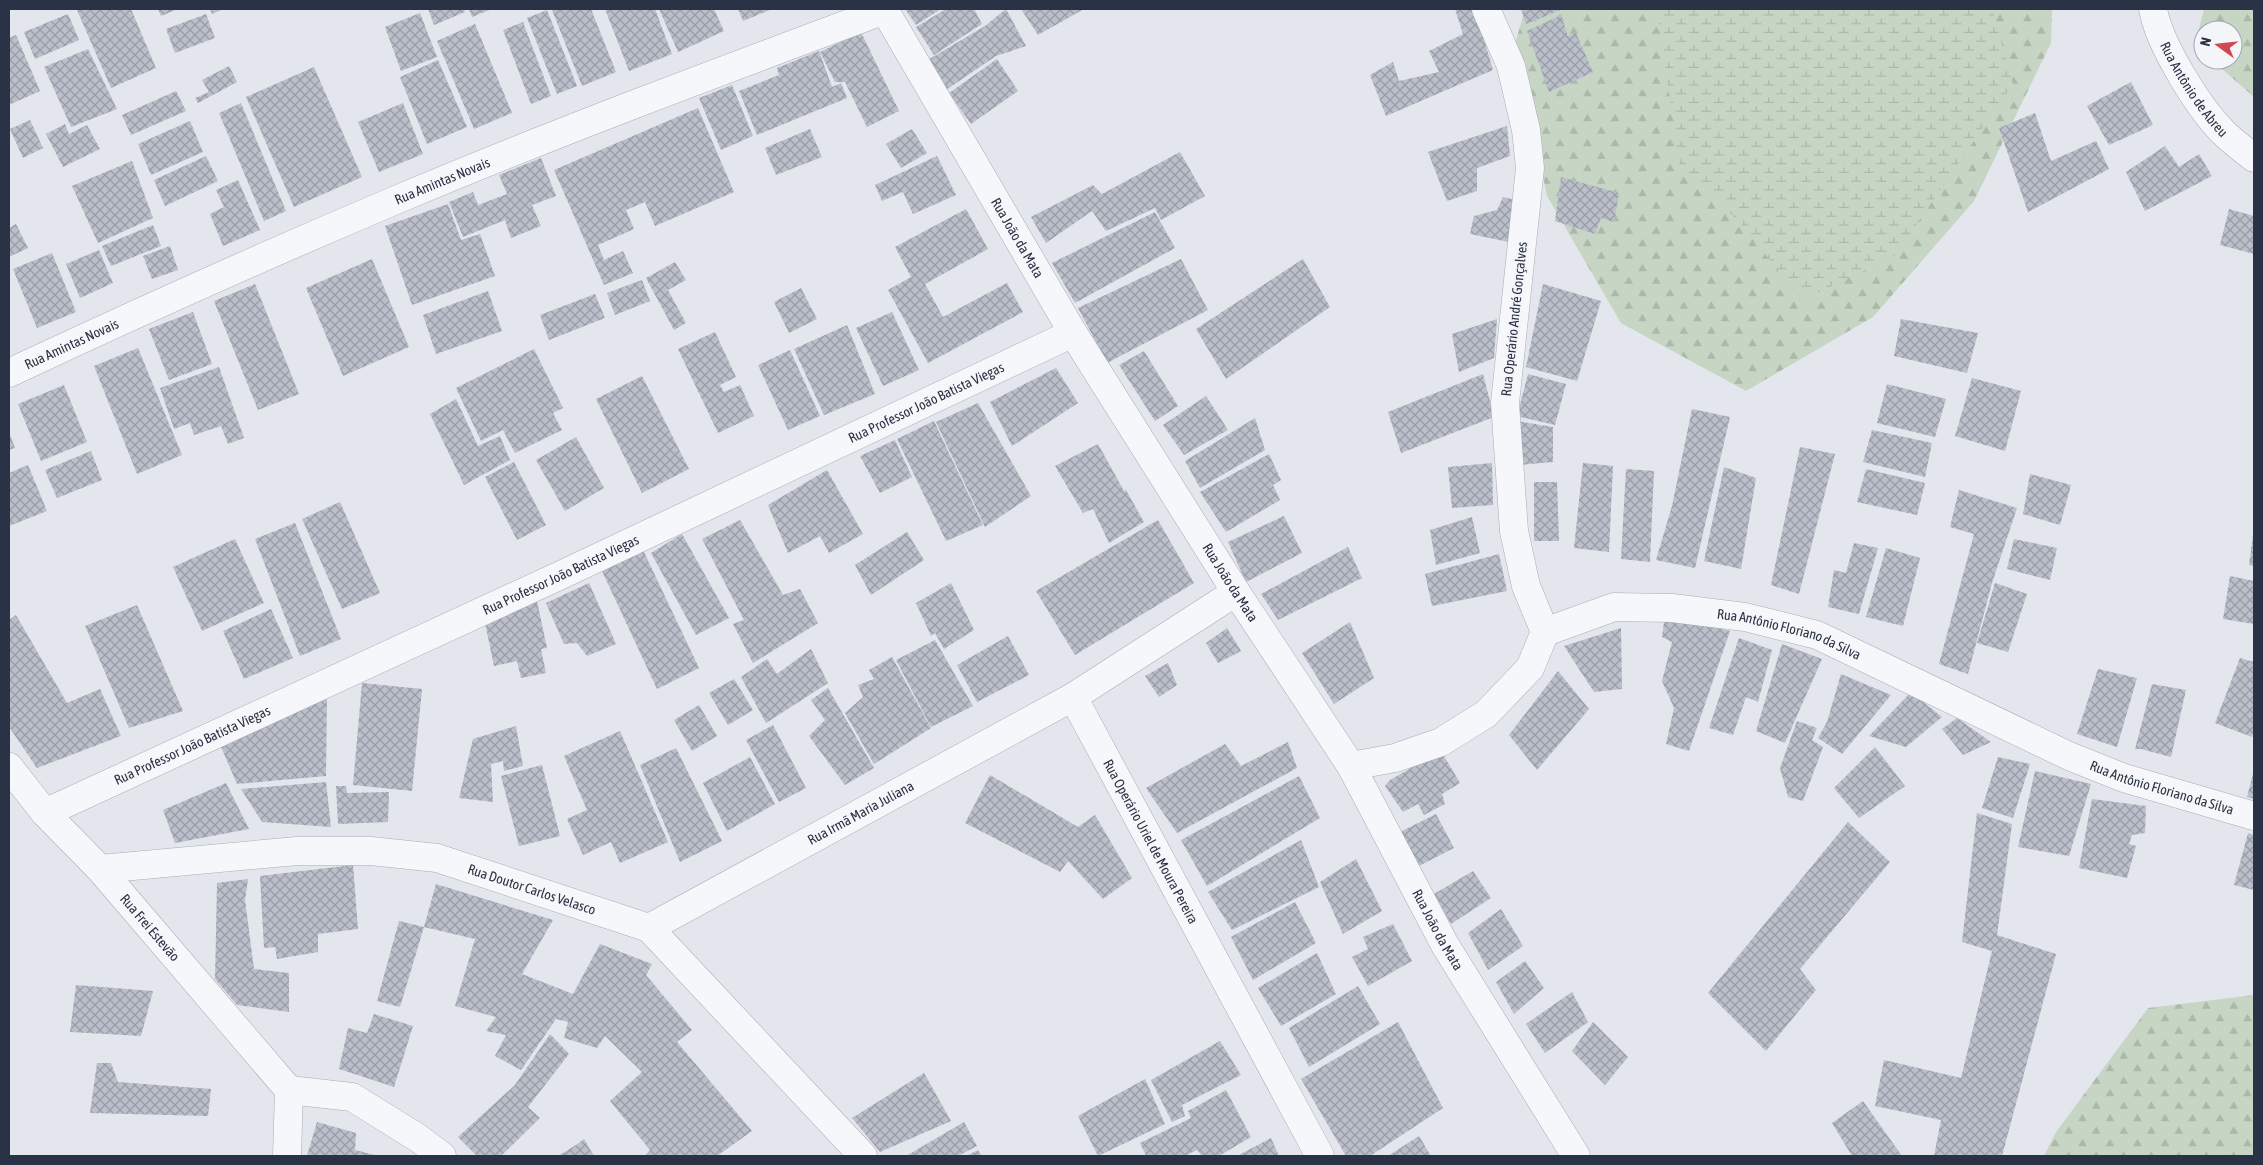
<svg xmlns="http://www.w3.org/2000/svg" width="2263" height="1165" viewBox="0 0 2263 1165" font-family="'Asap Condensed',sans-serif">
<defs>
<pattern id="forest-firs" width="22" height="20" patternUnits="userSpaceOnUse" patternTransform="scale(1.25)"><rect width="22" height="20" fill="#c7d6c4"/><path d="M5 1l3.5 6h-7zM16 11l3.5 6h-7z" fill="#abb8aa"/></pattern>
<pattern id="wetland-marsh" width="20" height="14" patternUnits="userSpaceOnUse" patternTransform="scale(1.25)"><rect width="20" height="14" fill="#c7d6c4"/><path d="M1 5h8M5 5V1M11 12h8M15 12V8" fill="none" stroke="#abb8aa"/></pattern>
<pattern id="building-cross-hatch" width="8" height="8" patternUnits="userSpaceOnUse" patternTransform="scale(1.25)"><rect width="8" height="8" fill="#babfca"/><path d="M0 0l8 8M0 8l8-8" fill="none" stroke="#979ca6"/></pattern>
</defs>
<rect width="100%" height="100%" fill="#e3e6ec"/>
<path fill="url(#forest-firs)" d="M1525 9H2052L2051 43 1974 201 1873 317 1746 391 1621 323 1547 196 1515 44Z
M2204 9H2254V97L2212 60H2233V30H2203V52L2195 44Z
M2254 995V1156H2044L2056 1132 2148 1008Z"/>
<path fill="url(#wetland-marsh)" d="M1657 9H1992L2013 84 1895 256 1802 300 1741 224 1679 163Z"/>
<path fill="url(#building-cross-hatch)" d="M80 9H131L156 68 111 88 77 10Z
M158 9H178L161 16Z
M210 9H223L212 14Z
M428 9H464L465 12 434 25Z
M469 9H492L472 17Z
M556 9H591L616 72 582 86 552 10Z
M605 9H655L672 54 629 71Z
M659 9H714L724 31 678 52Z
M738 9H772L743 21Z
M905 9H941L916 25Z
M946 9H974L982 24 934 55 916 27Z
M1006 9 1026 46 996 56 946 90 926 61 985 26Z
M1021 9H1084L1038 35Z
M1455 9H1475L1493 70 1386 116 1370 75 1393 62 1399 81 1439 72 1429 51 1463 34Z
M1521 9H1563L1526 24Z
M547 10 577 86 557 94 527 18Z
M420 13 437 57 401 71 385 27Z
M68 14 79 40 35 59 24 32Z
M206 14 215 38 175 53 166 29Z
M1561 15 1568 36 1576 33 1593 72 1549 92 1527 31Z
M523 22 551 96 531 104 503 30Z
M475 24 512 113 474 129 437 41Z
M861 32 899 111 867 127 845 82H835L820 52Z
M16 35 40 91 9 105V38Z
M88 49 117 109 71 127 44 67Z
M819 51 832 87 841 83 847 98 757 135 739 91 779 75 777 68Z
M997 59 1018 91 971 124 949 93Z
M438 60 467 127 427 144 400 77Z
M229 66 237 82 198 103 195 98 209 92 202 80Z
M314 67 362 177 294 207 246 97Z
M2131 82 2153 125 2109 145 2087 106Z
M732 85 753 136 721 150 699 98Z
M176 91 186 111 131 135 122 115Z
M241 103 286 211 264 221 219 113Z
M403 103 423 154 379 172 358 122Z
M698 108 734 192 655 226 645 202 626 210 634 229 598 245 604 260 623 251 633 273 604 285 554 170Z
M2035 113 2051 161 2096 141 2109 169 2028 212 1999 128Z
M30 120 43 148 23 158 10 129Z
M190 121 203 152 151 175 138 144Z
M65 124 69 134 87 125 100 149 63 167 46 134Z
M1507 126 1510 156 1477 168V191L1447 201 1428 152Z
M810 129 822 157 776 175 765 148Z
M912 129 927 153 901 168 886 144Z
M2165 146 2179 167 2199 154 2212 176 2145 211 2126 172Z
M1180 152 1205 196 1161 220 1155 208 1106 231 1092 211 1046 243 1031 217 1093 185 1102 194Z
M206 156 218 181 165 206 154 180Z
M937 156 956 195 913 214 903 192 882 201 875 185Z
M541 158 556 196 532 205 541 226 511 238 505 220 463 237 449 202 473 192 478 205 507 194 499 175Z
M132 161 153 218 98 243 72 186Z
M1561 177 1619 193 1614 222 1601 218 1595 234 1555 221Z
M238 180 260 230 223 246 210 214 224 207 216 190Z
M1503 197 1519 201 1509 242 1470 234 1474 216 1497 210Z
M448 204 461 240 480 234 495 276 412 305 385 226Z
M966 209 988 249 925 284 943 317 1007 283 1023 312 928 363 888 290 911 277 895 247Z
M2229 209 2254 216V254L2220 245Z
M1155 212 1175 248 1075 303 1052 263Z
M16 224 28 248 9 257V228Z
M153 225 161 246 111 266 102 246Z
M170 246 178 270 152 279 143 256Z
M99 250 113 283 80 298 66 264Z
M52 253 76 312 37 328 13 269Z
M372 259 409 347 343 376 306 288Z
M1181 259 1208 310 1107 363 1078 308Z
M1303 259 1330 307 1226 379 1196 329Z
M675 262 686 280 668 290 686 323 674 330 646 278Z
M642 280 650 301 615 315 607 293Z
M255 284 299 394 258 410 214 301Z
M1543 284 1601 301 1577 381 1526 367Z
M801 288 817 319 789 333 774 302Z
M488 291 502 331 436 354 423 315Z
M595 294 605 318 549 340 540 315Z
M193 312 212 364 169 380 149 329Z
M892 312 919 370 883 386 856 328Z
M1497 319 1494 358 1459 372 1452 334Z
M1901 319 1978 333 1967 373 1894 356Z
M847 325 875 394 824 415 794 349Z
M715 332 736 377 720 385 724 392 740 385 754 416 718 433 678 349Z
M138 348 182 455 137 474 94 366Z
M534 349 563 408 553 413 562 430 515 453 503 430 481 441 456 388Z
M790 350 820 416 788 430 758 365Z
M1144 351 1178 406 1155 421 1119 365Z
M219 367 244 438 228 444 221 426 194 435 190 423 174 429 160 388Z
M1056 368 1078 403 1012 446 990 402Z
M1483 374 1494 417 1401 453 1388 412Z
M1528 374 1566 384 1555 425 1517 416Z
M642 376 689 469 642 493 596 399Z
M1972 378 2021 391 2005 451 1955 436Z
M1887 384 1946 399 1935 437 1877 423Z
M64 385 87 442 41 461 18 404Z
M1206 396 1228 430 1184 455 1163 425Z
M456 399 478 446 500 436 510 460 464 485 430 414Z
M978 403 1031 496 985 527 936 422Z
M1692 409 1730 417 1695 568 1656 560 1672 506Z
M1255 418 1265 450 1200 488 1185 461Z
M934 421 983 525 946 541 897 439Z
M1517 421 1553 427V462L1519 465Z
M1872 430 1932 443 1925 477 1863 462Z
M9 432 15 448 9 450Z
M576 437 604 488 565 511 536 460Z
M895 440 912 477 880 493 860 456Z
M1098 444 1124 491 1126 490 1144 522 1109 543 1093 509 1083 513 1055 466Z
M1800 447 1835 454 1799 594 1771 585Z
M91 451 102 480 57 498 45 470Z
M1269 454 1281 480 1273 485 1280 500 1226 532 1200 492Z
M514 462 546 525 517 540 485 477Z
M1492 463 1493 505 1452 508 1448 467Z
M1583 463 1613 466 1609 552 1574 548Z
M28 465 47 511 9 526V473Z
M1724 467 1756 478 1741 569 1704 561Z
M1626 469 1654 471 1650 562 1621 559Z
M1866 469 1925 483 1917 515 1857 502Z
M827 470 863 534 829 553 820 536 788 553 768 505Z
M2030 474 2071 485 2060 525 2023 514Z
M1534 482H1557L1559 541H1534Z
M1959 490 2017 508 1992 583 1968 674 1939 664 1974 534 1950 527Z
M340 502 380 593 342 609 302 519Z
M1284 516 1302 553 1246 582 1228 542Z
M1472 517 1480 553 1436 565 1430 530Z
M740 520 783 595 800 589 818 623 753 663 733 624 744 620 702 539Z
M1158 520 1194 583 1075 655 1036 591Z
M295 523 341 639 300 656 255 539Z
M907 532 924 560 871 595 855 565Z
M682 534 729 618 696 635 651 553Z
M2253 535H2254V566L2249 565Z
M235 539 264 603 202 631 173 567Z
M2014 539 2057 548 2050 580 2007 569Z
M1854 543 1878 548 1859 614 1828 607 1834 570 1846 573Z
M1348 547 1362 578 1278 620 1261 594Z
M1886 548 1920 558 1903 626 1866 617Z
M643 550 699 668 657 689 602 571Z
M1499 554 1507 591 1432 606 1425 574Z
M2230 576 2254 581V624L2223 619Z
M589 583 616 644 587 656 577 643 564 644 546 603Z
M951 583 974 630 944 649 935 633 931 636 916 603Z
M1995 583 2027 594 2008 652 1977 643Z
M537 601 547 648 541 649 546 673 521 678 517 661 494 666 483 613Z
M137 605 183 711 129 728 85 626Z
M271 609 293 658 244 679 223 631Z
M16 615 67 703 100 689 121 736 37 768 9 727V620Z
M1665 615 1730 631 1689 751 1666 744 1674 708 1662 681 1672 642 1662 637Z
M1350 622 1374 678 1334 704 1302 653Z
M1227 628 1241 651 1218 663 1206 643Z
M1621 628 1622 689 1594 692 1564 646Z
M1008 636 1029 675 977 702 957 665Z
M1739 638 1772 650 1758 702 1746 697 1733 735 1709 728Z
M935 640 973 706 931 727 896 660Z
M1782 644 1822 659 1785 743 1756 731Z
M811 649 828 683 766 723 741 677 767 659 777 674Z
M892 657 931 728 874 764 845 713 863 697 858 685 874 679 869 670Z
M2240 658 2254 662V729L2252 737 2215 723Z
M1168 663 1177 685 1159 697 1145 676Z
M2098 669 2137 678 2117 747 2077 734Z
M1558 671 1589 709 1537 770 1509 735Z
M1841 674 1891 695 1842 754 1818 738 1827 722Z
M734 679 753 710 728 725 709 693Z
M362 683 422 689 412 791 353 785Z
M2152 684 2186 690 2171 757 2141 749H2135Z
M828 688 874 768 845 785 809 736 825 720 811 700Z
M327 692 326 776 237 784 219 742Z
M1911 692 1942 717 1906 747 1869 736Z
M699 705 717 736 692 751 674 720Z
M1957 718 1991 742 1963 755 1942 729Z
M1797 721 1817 728 1812 740 1823 747 1803 801 1788 797 1780 768Z
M773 725 806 788 779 802 746 740Z
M516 726 523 766 504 771 503 761 491 764 493 802 459 798 473 739Z
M620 731 668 842 620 863 611 842 583 855 567 819 587 810 564 756Z
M1288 742 1297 768 1177 833 1146 788 1225 744 1241 766Z
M1875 747 1905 786 1859 818 1834 788Z
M676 748 722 841 680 862 640 765Z
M1441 751 1460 783 1442 794 1445 804 1424 815 1418 804 1403 812 1385 786 1390 780Z
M750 757 775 804 727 831 703 783Z
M1998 757 2030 764 2013 818 1982 808Z
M542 765 560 836 519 846 501 776Z
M2254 770V799L2247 797Z
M2035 771 2091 784 2069 856 2018 847Z
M990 775 1078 827 1095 815 1132 878 1103 899 1068 861 1060 872 965 823Z
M1299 776 1320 818 1207 886 1181 840Z
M326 782 331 827 262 822 241 789Z
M226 783 249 829 175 843 163 810Z
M336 786H346L347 793 389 792 388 822 338 824Z
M2092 799 2146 806 2145 833 2132 835 2129 844 2136 846 2127 878 2079 868Z
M1977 813 2012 824 1997 935 2056 954 2002 1156H1934L1941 1120 1875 1106 1884 1060 1961 1078 1992 951 1962 942Z
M1436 814 1454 848 1415 868 1398 833Z
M1848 822 1890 862 1800 969 1816 990 1766 1051 1708 993Z
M2248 833 2254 835V890L2234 885Z
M1301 840 1319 887 1232 930 1208 892Z
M1356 859 1382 911 1343 934 1320 882Z
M353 865 358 929 318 934V952L277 959 275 947 264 948 260 876Z
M1473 871 1491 898 1451 924 1434 894Z
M248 879 245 900 254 969 289 973V1012L237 1005 215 979 217 883Z
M436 884 553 920 522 974 573 994 600 944 652 964 646 975 692 1030 677 1042 752 1131 717 1156H645L650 1150 610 1101 642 1072 605 1036 597 1048 564 1038 568 1022 556 1019 521 1070 495 1056 506 1035 486 1031 496 1017 455 1006 475 939 424 927Z
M1295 902 1316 943 1253 980 1231 937Z
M1501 909 1523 946 1488 970 1468 933Z
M399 921 424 927 400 1007 377 1001Z
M1393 924 1412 961 1368 986 1352 957 1368 949 1363 937Z
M1317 953 1336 994 1281 1026 1258 988Z
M1525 961 1544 988 1514 1014 1496 982Z
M76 985 153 991 141 1036 70 1032Z
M1358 986 1380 1024 1309 1067 1289 1028Z
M1572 992 1588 1022 1545 1053 1526 1024Z
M374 1014 413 1026 394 1087 339 1069 348 1028 367 1033Z
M1398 1022 1443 1108 1370 1156H1346L1301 1079Z
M1593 1022 1628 1057 1605 1085 1572 1051Z
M550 1034 569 1054 528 1107 540 1118 501 1156H477L458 1137 515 1085Z
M1220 1041 1241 1075 1182 1105 1185 1116 1172 1122 1151 1080Z
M97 1063H111L118 1082 211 1089 208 1116 90 1113Z
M924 1073 951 1121 880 1152 852 1118Z
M1145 1079 1165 1124 1098 1156 1078 1116Z
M1226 1090 1251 1137 1219 1156H1202L1197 1150 1185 1156H1146L1140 1143 1191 1118 1188 1111Z
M1863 1101 1902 1156H1852L1832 1123Z
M317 1122 356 1133 355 1150 379 1156H307Z
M964 1122 977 1146 958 1156H906Z
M1419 1136 1431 1156H1388Z
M1271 1138 1279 1156H1237Z
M584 1139 594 1156H558L576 1145Z
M978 1150 982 1156H966Z"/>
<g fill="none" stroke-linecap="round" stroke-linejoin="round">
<g stroke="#a8acb7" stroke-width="29">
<g id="minor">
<path id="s1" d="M884 9 1073 333 1236 592 1351 766 1445 945 1576 1156"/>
<path d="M1486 9 1511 66 1526 130 1530 168 1505 403 1514 531 1526 586 1545 632"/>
<path id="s2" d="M2153 9C2159 44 2200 111 2227 136 2236 144 2245 151 2254 158"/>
<path id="s3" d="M9 373C137 313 266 255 396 200 557 132 721 71 885 10"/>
<path id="s4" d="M1236 592 1073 697 1320 1156"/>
<path id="s5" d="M1351 766 1395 758 1441 742 1486 714 1530 668 1545 632 1614 607 1672 608 1745 617 1817 635 2069 756 2124 778 2254 816"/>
<path id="s6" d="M9 767 45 813 100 869 289 1090"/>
<path id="s7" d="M45 813 561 575 1073 333"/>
<path id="s8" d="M100 869 297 851H371L437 858 649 928 863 1156"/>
<path id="s9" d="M649 928 1073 697"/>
<path d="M289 1090 352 1097 418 1138 442 1156"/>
<path d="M287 1156 289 1090"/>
</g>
</g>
<use href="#minor" stroke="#f6f7fa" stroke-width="28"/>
</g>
<g text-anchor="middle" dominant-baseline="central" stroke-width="4" stroke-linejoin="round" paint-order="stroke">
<g font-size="14" fill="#2a3245" stroke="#f3f5f9">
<text stroke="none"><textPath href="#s2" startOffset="91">Rua Antônio de Abreu</textPath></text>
<text stroke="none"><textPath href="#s3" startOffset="474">Rua Amintas Novais</textPath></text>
<text stroke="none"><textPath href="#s1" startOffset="265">Rua João da Mata</textPath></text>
<text transform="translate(1514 319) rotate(-84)">Rua Operário André Gonçalves</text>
<text stroke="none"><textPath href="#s3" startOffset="69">Rua Amintas Novais</textPath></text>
<text stroke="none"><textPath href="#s7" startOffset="972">Rua Professor João Batista Viegas</textPath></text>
<text stroke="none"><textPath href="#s7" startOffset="568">Rua Professor João Batista Viegas</textPath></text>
<text stroke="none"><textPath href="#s1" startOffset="670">Rua João da Mata</textPath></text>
<text stroke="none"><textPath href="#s5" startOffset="501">Rua Antônio Floriano da Silva</textPath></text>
<text stroke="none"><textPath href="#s7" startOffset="162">Rua Professor João Batista Viegas</textPath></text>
<text stroke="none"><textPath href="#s5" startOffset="906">Rua Antônio Floriano da Silva</textPath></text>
<text stroke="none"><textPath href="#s9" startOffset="241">Rua Irmã Maria Juliana</textPath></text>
<text stroke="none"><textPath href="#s4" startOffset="358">Rua Operário Uriel de Moura Pereira</textPath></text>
<text stroke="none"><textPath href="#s8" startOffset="438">Rua Doutor Carlos Velasco</textPath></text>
<text stroke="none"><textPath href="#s6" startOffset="214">Rua Frei Estevão</textPath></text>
<text stroke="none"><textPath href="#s1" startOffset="1075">Rua João da Mata</textPath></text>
</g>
</g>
<rect width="2263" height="1165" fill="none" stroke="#2a3245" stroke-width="20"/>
<g transform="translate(2218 45) rotate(285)"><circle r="24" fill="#f3f5f9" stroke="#a3a7b1"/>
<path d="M0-4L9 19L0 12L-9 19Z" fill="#d24750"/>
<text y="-8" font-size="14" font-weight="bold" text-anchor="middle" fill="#2a3245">N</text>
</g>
</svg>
